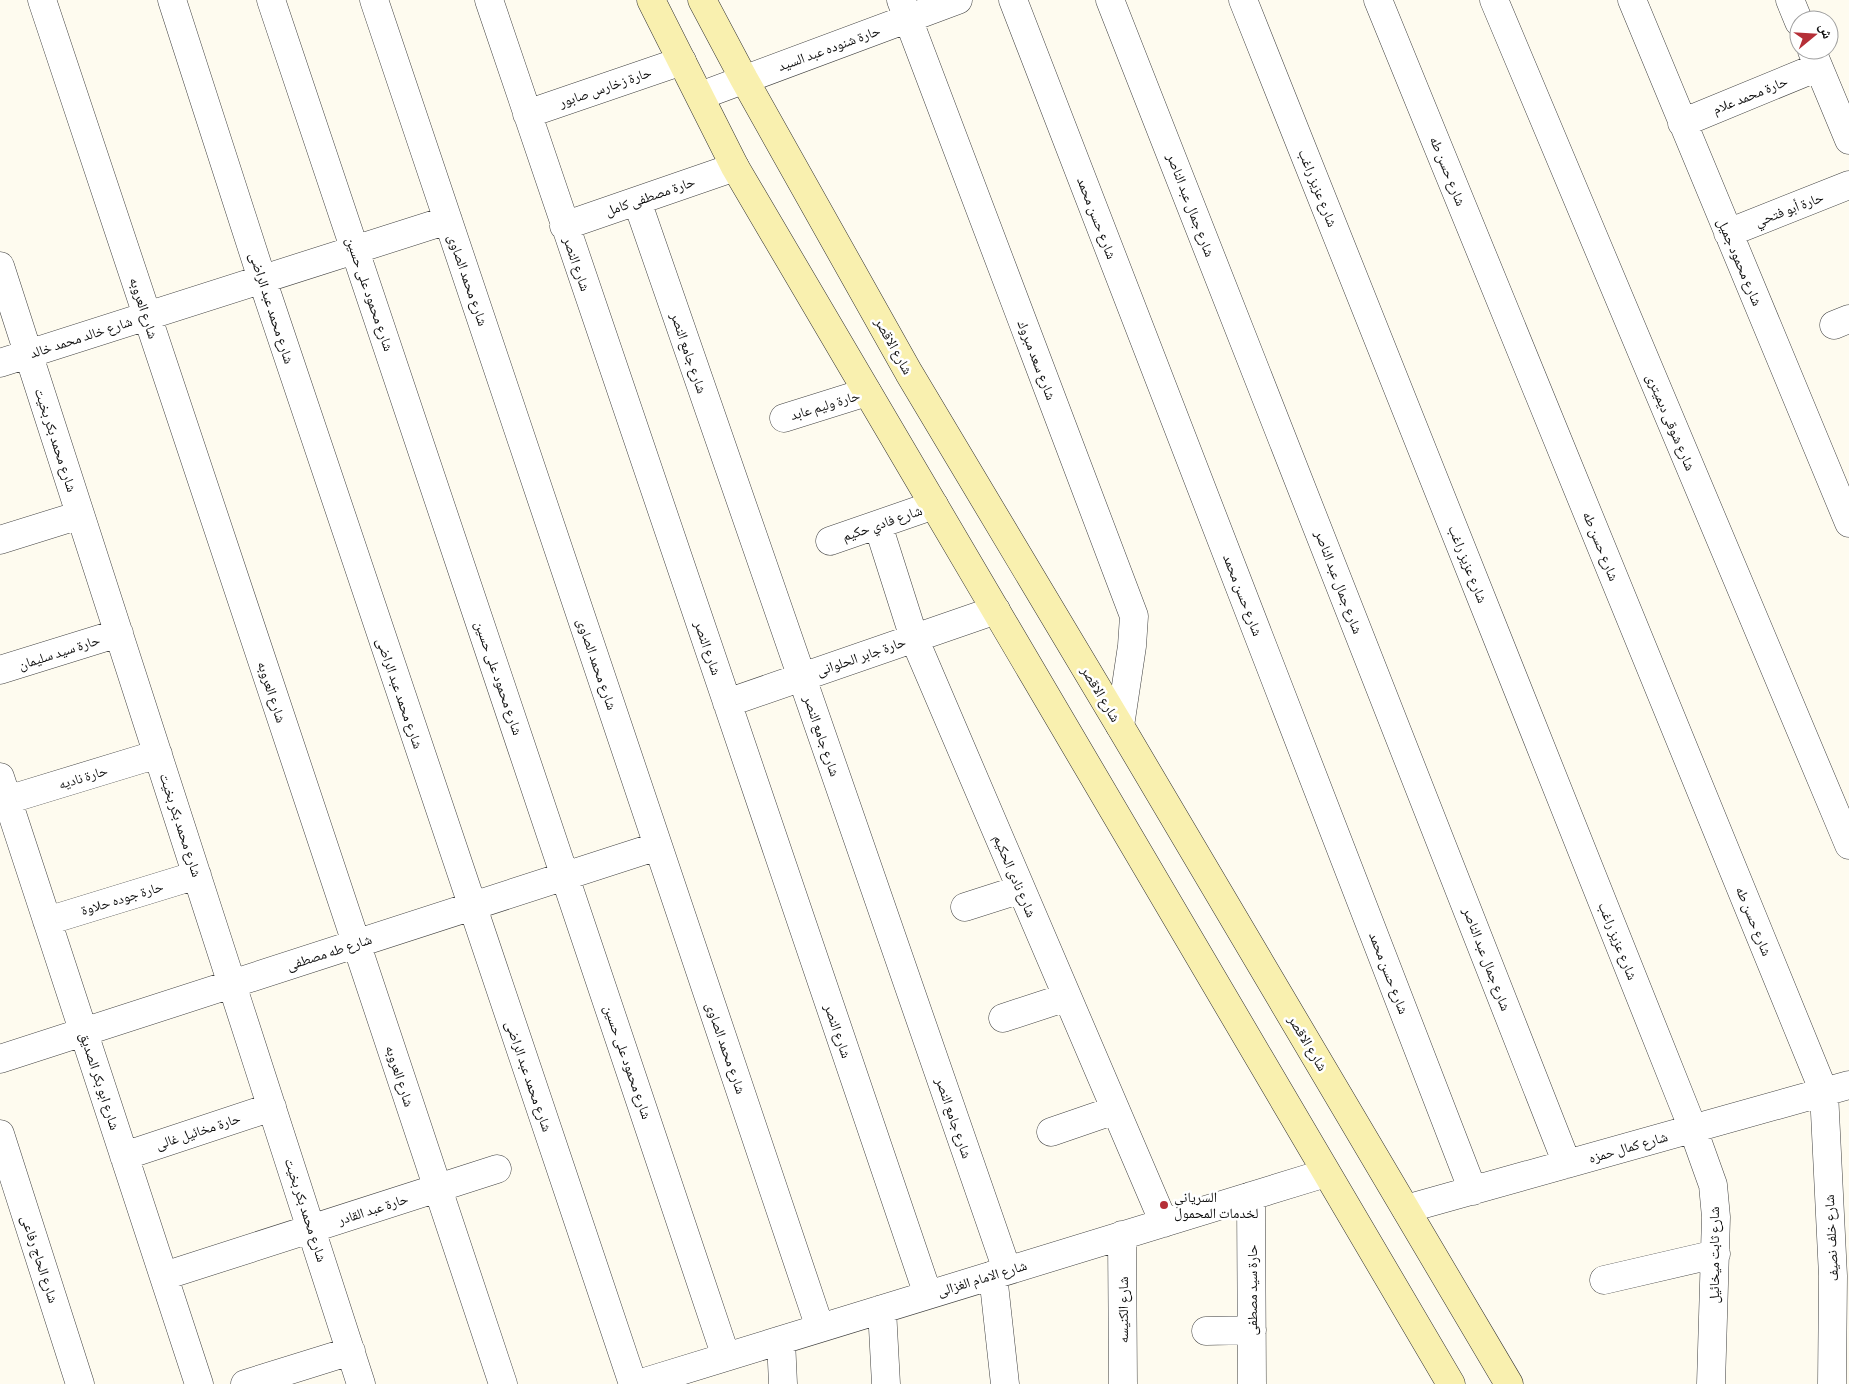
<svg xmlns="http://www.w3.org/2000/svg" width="1849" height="1384" viewBox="0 0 1849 1384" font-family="'Crimson Pro','Noto Naskh Arabic',serif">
<rect width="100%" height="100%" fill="#fefbef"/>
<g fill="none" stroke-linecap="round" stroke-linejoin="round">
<g stroke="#414141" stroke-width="29">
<path id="street" d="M42 0 503 1384
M172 0 262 279 633 1384
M271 0 726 1357
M374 0 820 1328
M489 0 928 1295
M901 0 1134 616 1132 646 1120 726
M1013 0 1473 1191
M1110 0 1567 1164
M1243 0 1693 1129 1713 1185 1716 1217 1711 1384
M1378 0 1824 1092 1833 1276 1832 1384
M1494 0 1849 845
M1632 0 1849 523
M1790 0 1799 22
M1812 51 1849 140
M700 96 958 0
M527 114 682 61
M1682 123 1818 67
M637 201 1007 1270
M564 226 735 167
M1728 233 1849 185
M0 266 361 1384
M1834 325 1849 319
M0 363 448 220
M784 418 867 392
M878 525 914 638 1164 1223
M0 540 80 515
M830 541 934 505
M0 670 119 633
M727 703 996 610
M0 777 199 1384
M7 800 158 754
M965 907 1021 889
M47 921 197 875
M1003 1018 1067 997
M0 1059 658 846
M1051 1132 1115 1110
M0 1134 80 1384
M124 1156 272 1107
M1251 1196 1252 1384
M1406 1209 1849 1085
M1122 1235 1123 1384
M993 1275 1005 1384
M164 1276 497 1169
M1604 1280 1716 1254
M882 1309 886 1384
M1206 1331 1252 1330
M781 1340 783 1384
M245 1384 351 1351
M638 1384 1326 1173"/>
</g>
<g stroke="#303030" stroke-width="29">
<path id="secondary" d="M651 0 735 167 1451 1384
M702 0 744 79 909 373 1120 726 1509 1384"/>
</g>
<use href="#street" stroke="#fff" stroke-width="28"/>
<use href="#secondary" stroke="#f9f0af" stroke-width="28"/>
</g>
<circle fill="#b52f37" stroke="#fff" stroke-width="2" cx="1164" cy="1205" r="5"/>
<g text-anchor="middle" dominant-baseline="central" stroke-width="5" stroke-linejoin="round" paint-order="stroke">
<g font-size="14" fill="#0e0e0e" stroke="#fff">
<text transform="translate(829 48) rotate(-20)">حارة شنوده عبد السيد</text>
<text transform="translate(605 87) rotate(-19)">حارة زخارس صابور</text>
<text transform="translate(1750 95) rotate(-22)">حارة محمد علام</text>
<text transform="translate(1448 171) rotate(68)">شارع حسن طه</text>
<text transform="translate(1318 188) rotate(68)">شارع عزيز راغب</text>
<text transform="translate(650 196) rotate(-19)">حارة مصطفى كامل</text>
<text transform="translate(1191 205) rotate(69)">شارع جمال عبد الناصر</text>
<text transform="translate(1789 209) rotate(-21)">حارة أبو فتحي</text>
<text transform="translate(1097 218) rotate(69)">شارع حسن محمد</text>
<text transform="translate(1740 262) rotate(67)">شارع محمود جميل</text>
<text transform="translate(577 264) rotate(71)">شارع النصر</text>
<text transform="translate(468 280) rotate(71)">شارع محمد الصاوى</text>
<text transform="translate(370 294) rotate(71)">شارع محمود على حسين</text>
<text transform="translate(144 308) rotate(72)">شارع العروبه</text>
<text transform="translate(272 308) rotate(72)">شارع محمد عبد الراضى</text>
<text transform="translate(81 337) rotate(-18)">شارع خالد محمد خالد</text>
<text transform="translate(894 346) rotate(61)">شارع الاقصر</text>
<text transform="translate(689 353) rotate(71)">شارع جامع النصر</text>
<text transform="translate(1037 360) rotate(69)">شارع سعد مبروك</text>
<text transform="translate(825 405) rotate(-17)">حارة وليم عابد</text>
<text transform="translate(1671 422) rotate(67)">شارع شوقى ديميترى</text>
<text transform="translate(56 440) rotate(72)">شارع محمد بكر بخيت</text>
<text transform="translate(882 523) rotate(-19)">شارع فادي حكيم</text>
<text transform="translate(1601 546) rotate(68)">شارع حسن طه</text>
<text transform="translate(1468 564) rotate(68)">شارع عزيز راغب</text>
<text transform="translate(1339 582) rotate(69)">شارع جمال عبد الناصر</text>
<text transform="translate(1243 595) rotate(69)">شارع حسن محمد</text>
<text transform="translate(708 648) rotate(71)">شارع النصر</text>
<text transform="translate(59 652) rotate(-18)">حارة سيد سليمان</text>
<text transform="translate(861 656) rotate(-19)">حارة جابر الحلوانى</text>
<text transform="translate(597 664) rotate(71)">شارع محمد الصاوى</text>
<text transform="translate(499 678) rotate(71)">شارع محمود على حسين</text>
<text transform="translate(272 692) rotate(72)">شارع العروبه</text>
<text transform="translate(400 693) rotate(71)">شارع محمد عبد الراضى</text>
<text transform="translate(1101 694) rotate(59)">شارع الاقصر</text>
<text transform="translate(822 736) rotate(71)">شارع جامع النصر</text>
<text transform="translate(83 777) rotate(-17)">حارة ناديه</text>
<text transform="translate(181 825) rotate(72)">شارع محمد بكر بخيت</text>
<text transform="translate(1015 876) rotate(67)">شارع نادى الحكيم</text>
<text transform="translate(122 898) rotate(-17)">حارة جوده حلاوة</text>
<text transform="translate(1754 921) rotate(68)">شارع حسن طه</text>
<text transform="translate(1618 941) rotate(68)">شارع عزيز راغب</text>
<text transform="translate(329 952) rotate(-18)">شارع طه مصطفى</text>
<text transform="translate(1487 959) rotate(69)">شارع جمال عبد الناصر</text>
<text transform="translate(1389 973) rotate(69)">شارع حسن محمد</text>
<text transform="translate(838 1031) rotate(71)">شارع النصر</text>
<text transform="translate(1308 1043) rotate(59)">شارع الاقصر</text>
<text transform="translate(726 1048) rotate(71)">شارع محمد الصاوى</text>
<text transform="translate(628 1062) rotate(71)">شارع محمود على حسين</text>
<text transform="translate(400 1076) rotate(72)">شارع العروبه</text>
<text transform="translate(529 1076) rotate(71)">شارع محمد عبد الراضى</text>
<text transform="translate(100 1081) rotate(72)">شارع ابو بكر الصديق</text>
<text transform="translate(954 1118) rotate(71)">شارع جامع النصر</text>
<text transform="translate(198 1131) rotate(-18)">حارة مخائيل غالى</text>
<text transform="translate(1628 1147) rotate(-16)">شارع كمال حمزه</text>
<text transform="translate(373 1209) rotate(-18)">حارة عبد القادر</text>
<text transform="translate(306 1210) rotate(72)">شارع محمد بكر بخيت</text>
<text transform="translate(1831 1238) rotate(-93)">شارع خلف نصيف</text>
<text transform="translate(1714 1255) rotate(-90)">شارع ثابت ميخائيل</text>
<text transform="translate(40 1259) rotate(72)">شارع الحاج رفاعى</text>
<text transform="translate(982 1278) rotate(-17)">شارع الامام الغزالى</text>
<text transform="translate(1252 1290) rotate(-90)">حارة سيد مصطفى</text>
<text transform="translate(1123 1310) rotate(-90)">شارع الكنيسه</text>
</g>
<g font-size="14" fill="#0e0e0e" stroke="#fff" text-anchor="start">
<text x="1174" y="1197">السرياني<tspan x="1174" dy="16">لخدمات المحمول</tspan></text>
</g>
</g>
<g transform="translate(1814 35) rotate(72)"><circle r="24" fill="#ffffff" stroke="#9f9f9f"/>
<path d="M0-4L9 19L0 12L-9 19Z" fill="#b52f37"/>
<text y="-8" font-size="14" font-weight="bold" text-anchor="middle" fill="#0e0e0e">ش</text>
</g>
</svg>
